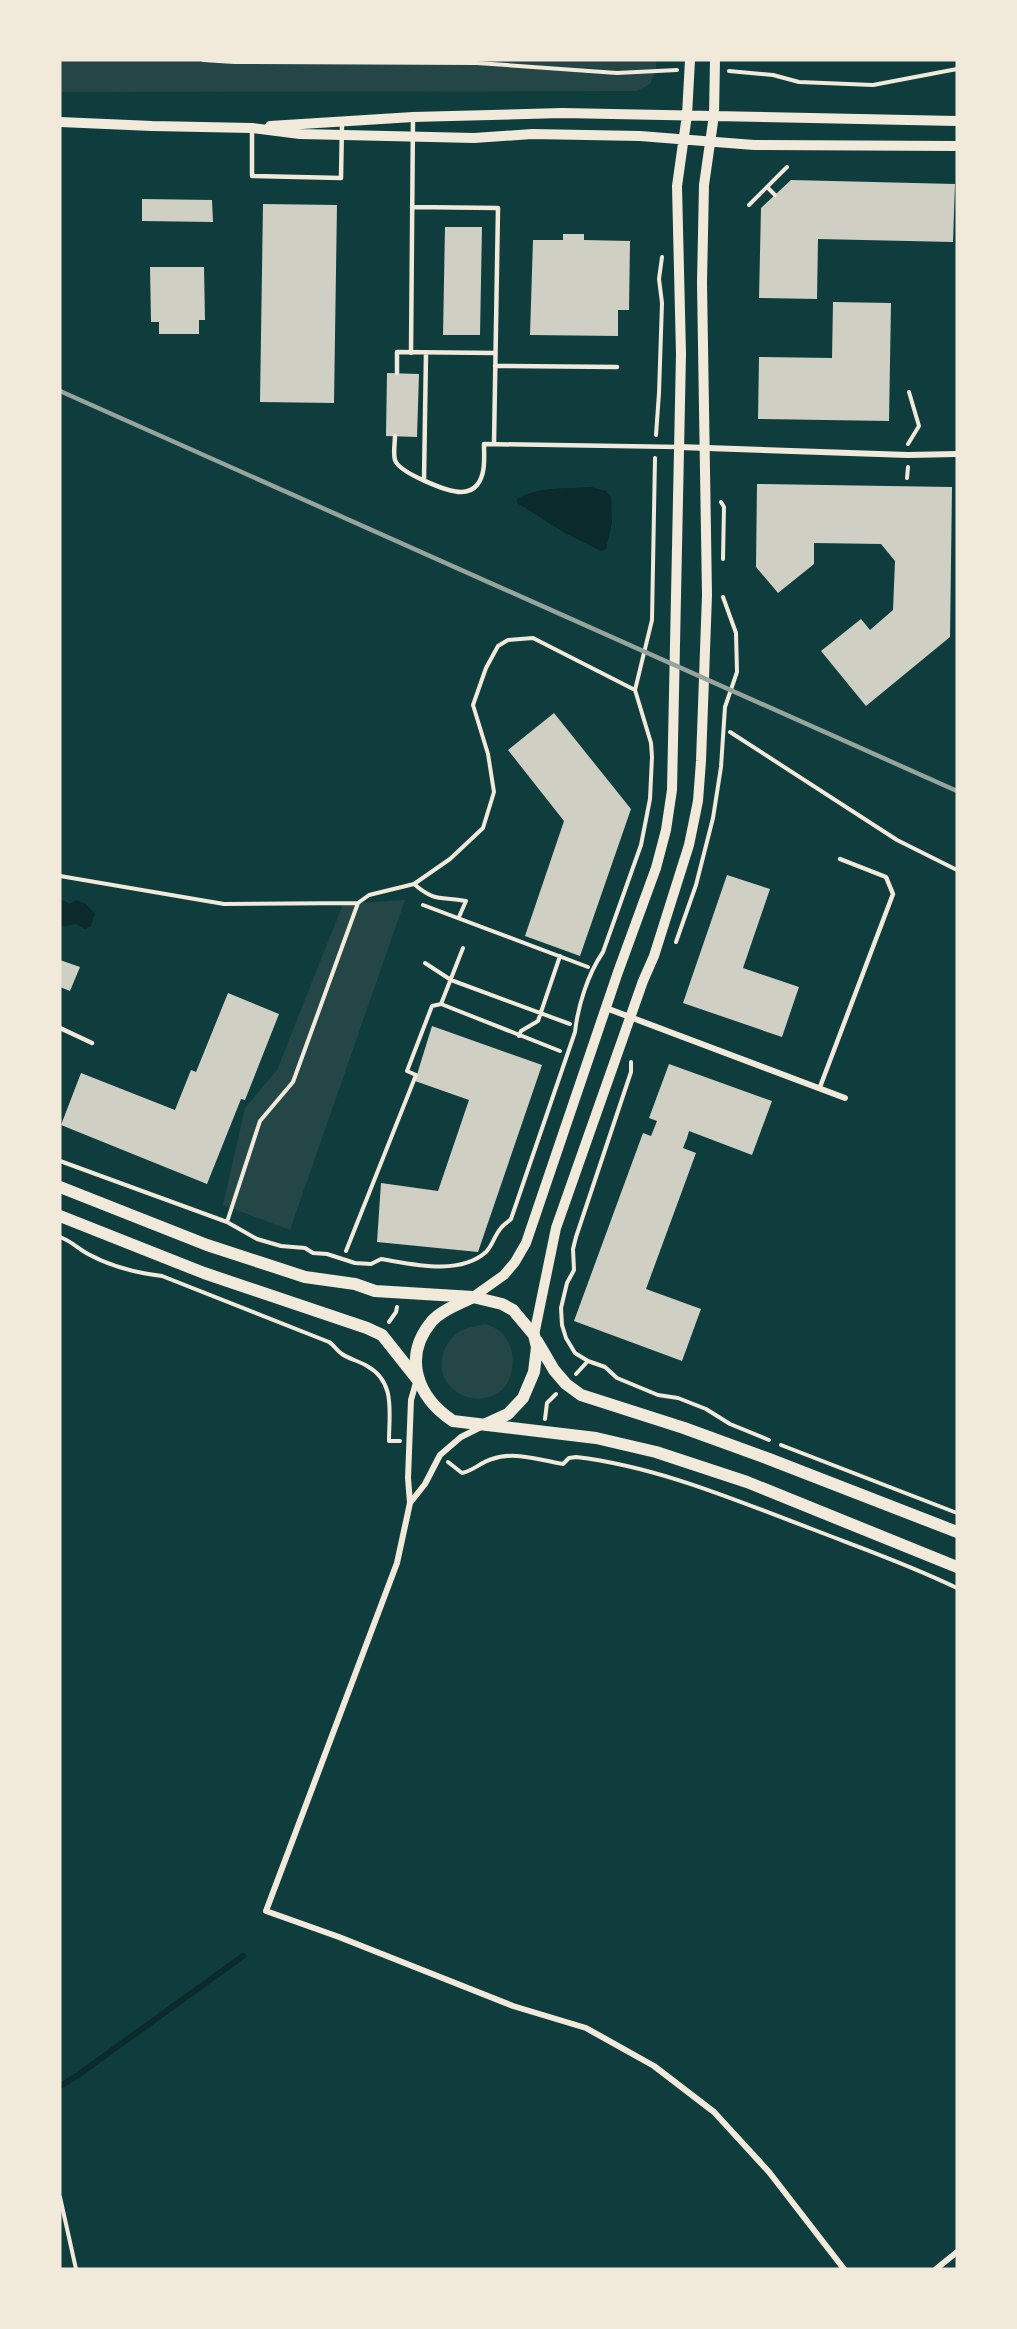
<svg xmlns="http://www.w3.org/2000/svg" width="1017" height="2329" viewBox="0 0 1017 2329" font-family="'IBM Plex Sans',sans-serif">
<rect width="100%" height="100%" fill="#0f3d3e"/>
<path fill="#244646" d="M60 60H656V70L650 84 637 91 60 92Z
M405 900 290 1230 223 1205 245 1108 277 1070 343 904Z
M486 1324C493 1327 501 1330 505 1337 516 1351 515 1376 503 1389 486 1405 458 1400 446 1381 436 1365 444 1341 459 1332 467 1327 477 1326 486 1324Z"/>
<path fill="#0a2a2b" d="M591 487 606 491 611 497 612 523 606 549 601 551 565 533 517 503V499C538 486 567 489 591 487Z
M60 899 70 904 76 900 86 904 95 914 91 926 85 929 76 924 65 926 60 925Z"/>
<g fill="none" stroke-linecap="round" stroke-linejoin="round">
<path stroke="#0a2a2b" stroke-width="6" d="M60 2086 78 2075 243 1956"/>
</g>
<path fill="#cfcfc3" d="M791 180 955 184 953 242 818 239 817 299 759 298 761 208Z
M142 199 212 200 213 222 142 221Z
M263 204 337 205 334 403 260 402Z
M445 227H482L480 335H443Z
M563 234H584V240L630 241 629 310H618V336L530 335 533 240H563Z
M150 267H204L205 320H199V334H159V322H151Z
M833 302 891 303 889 421 758 419 759 357 832 358Z
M387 373 419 374 417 437 386 436Z
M757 484 952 487 950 637 866 706 821 651 861 619 870 630 893 610 895 561 881 544 814 543V564L778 593 756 567Z
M554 713 631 809 580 956 525 936 564 821 508 750Z
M727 875 770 889 743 968 799 987 782 1037 683 1003Z
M60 960 80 967 70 991 60 987Z
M228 993 279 1014 245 1100 241 1099 207 1184 61 1125 81 1073 175 1110 191 1070 196 1072Z
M432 1026 542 1065 478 1252 377 1242 381 1183 438 1191 469 1100 415 1081Z
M669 1064 772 1101 752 1155 689 1131 687 1138 683 1148 696 1153 646 1289 701 1309 682 1361 574 1321 643 1133 651 1136 657 1121 649 1118Z"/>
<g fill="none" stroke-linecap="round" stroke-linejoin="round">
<path stroke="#f1e9da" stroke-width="4" d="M203 60 234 62 477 63 617 73 677 70
M729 71 773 75 799 82 873 85 957 69
M767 187 775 195
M749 205 787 167
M656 435 659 393 662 303 659 279 662 257
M908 444 919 426 909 392
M907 478 908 467
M721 502 724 507 723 559
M730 732 897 840 957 870
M60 876 224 904 358 903 369 895 414 884 450 859 483 828 494 792 488 754 473 705 486 668 498 646 508 640 533 638 635 690
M414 884C436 903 441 896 466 901L459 917
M423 905 588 967
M676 942 696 885 713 818 721 767 725 707 737 672 736 633 723 597
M425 963 451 980 570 1024
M441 1004 560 1051
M519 1036 521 1031 538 1021 560 956
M631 1062V1072L576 1237 573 1249 574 1270 567 1283 561 1308 562 1325 566 1338 575 1353 588 1361 605 1367 617 1378 658 1395 678 1398 706 1409 730 1424 769 1440
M60 1161 227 1222 257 1239 281 1246 305 1248 313 1253 327 1254 355 1263 371 1264 381 1259C412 1264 459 1276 486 1252 493 1245 494 1236 501 1228 503 1225 508 1222 511 1219L575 1032C578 1005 588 974 603 952L641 845 650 799 652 757 651 743 635 690 652 620 655 458
M227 1222 260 1121 293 1082 358 903
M60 1237C73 1242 77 1248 88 1254 110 1266 137 1273 162 1276L329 1342C334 1345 337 1351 342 1354 349 1359 359 1361 367 1366 396 1382 389 1412 389 1441H400
M346 1251 416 1075 407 1071 432 1006 441 1004 463 948
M389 1322 396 1312 397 1307
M576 1374 588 1361
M545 1419 547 1403 556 1394
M781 1445 957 1513
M448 1462 462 1473C473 1471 481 1462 492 1459 514 1451 541 1460 563 1464L569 1458 576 1457C659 1467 735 1500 812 1529 861 1548 910 1565 957 1588
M60 2197 76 2269"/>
<path stroke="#f1e9da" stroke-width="4.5" d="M252 128V176L341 178 342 123
M412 207 498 208 494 444
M411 353 413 117
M495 366 617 367
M397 373V352L495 353
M395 436C395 443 393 453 395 460 399 473 448 492 461 492 468 492 473 490 477 485 486 474 484 457 484 444L679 447
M424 480 426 353
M60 1028 92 1043
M820 1087 893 894 886 877 840 859"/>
<path stroke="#f1e9da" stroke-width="6" d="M679 447 908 455 957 454
M606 1008 845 1098
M417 1379 411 1400 408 1478 410 1503 397 1563 266 1911 339 1937 513 2006 586 2028 654 2066 714 2112 769 2172 844 2269
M410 1503 425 1484 440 1455 461 1437 481 1427
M936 2269 957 2252"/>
<path stroke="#f1e9da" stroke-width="10" d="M60 122 152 126 252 128 300 134 474 138 532 134 640 136 754 145 957 146
M270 126 413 117 562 113 957 121
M473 1297 504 1275 515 1262 526 1243 618 972 656 868 666 830 672 790 681 354 677 186 687 115 690 60
M534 1335 556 1228 643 981 654 956 689 845 698 801 701 761 707 595 702 283 704 185 714 115 715 60"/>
<path stroke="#f1e9da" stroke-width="12" d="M60 1187 207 1245 305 1277 355 1284 375 1291 473 1297 502 1304 513 1310 534 1335 537 1347 534 1372 523 1398 508 1414 486 1424
M60 1216 204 1273 367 1328 382 1335 417 1379
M473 1297C460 1304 443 1309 432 1321 402 1357 417 1397 453 1421L596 1438 656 1452 747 1482 957 1567
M537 1341 554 1370 566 1384 581 1395 684 1428 769 1459 957 1532"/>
<path stroke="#97a49c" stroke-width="4.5" d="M60 391 957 791"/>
</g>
<rect width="1017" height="2329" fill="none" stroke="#f1e9da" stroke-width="123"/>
</svg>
